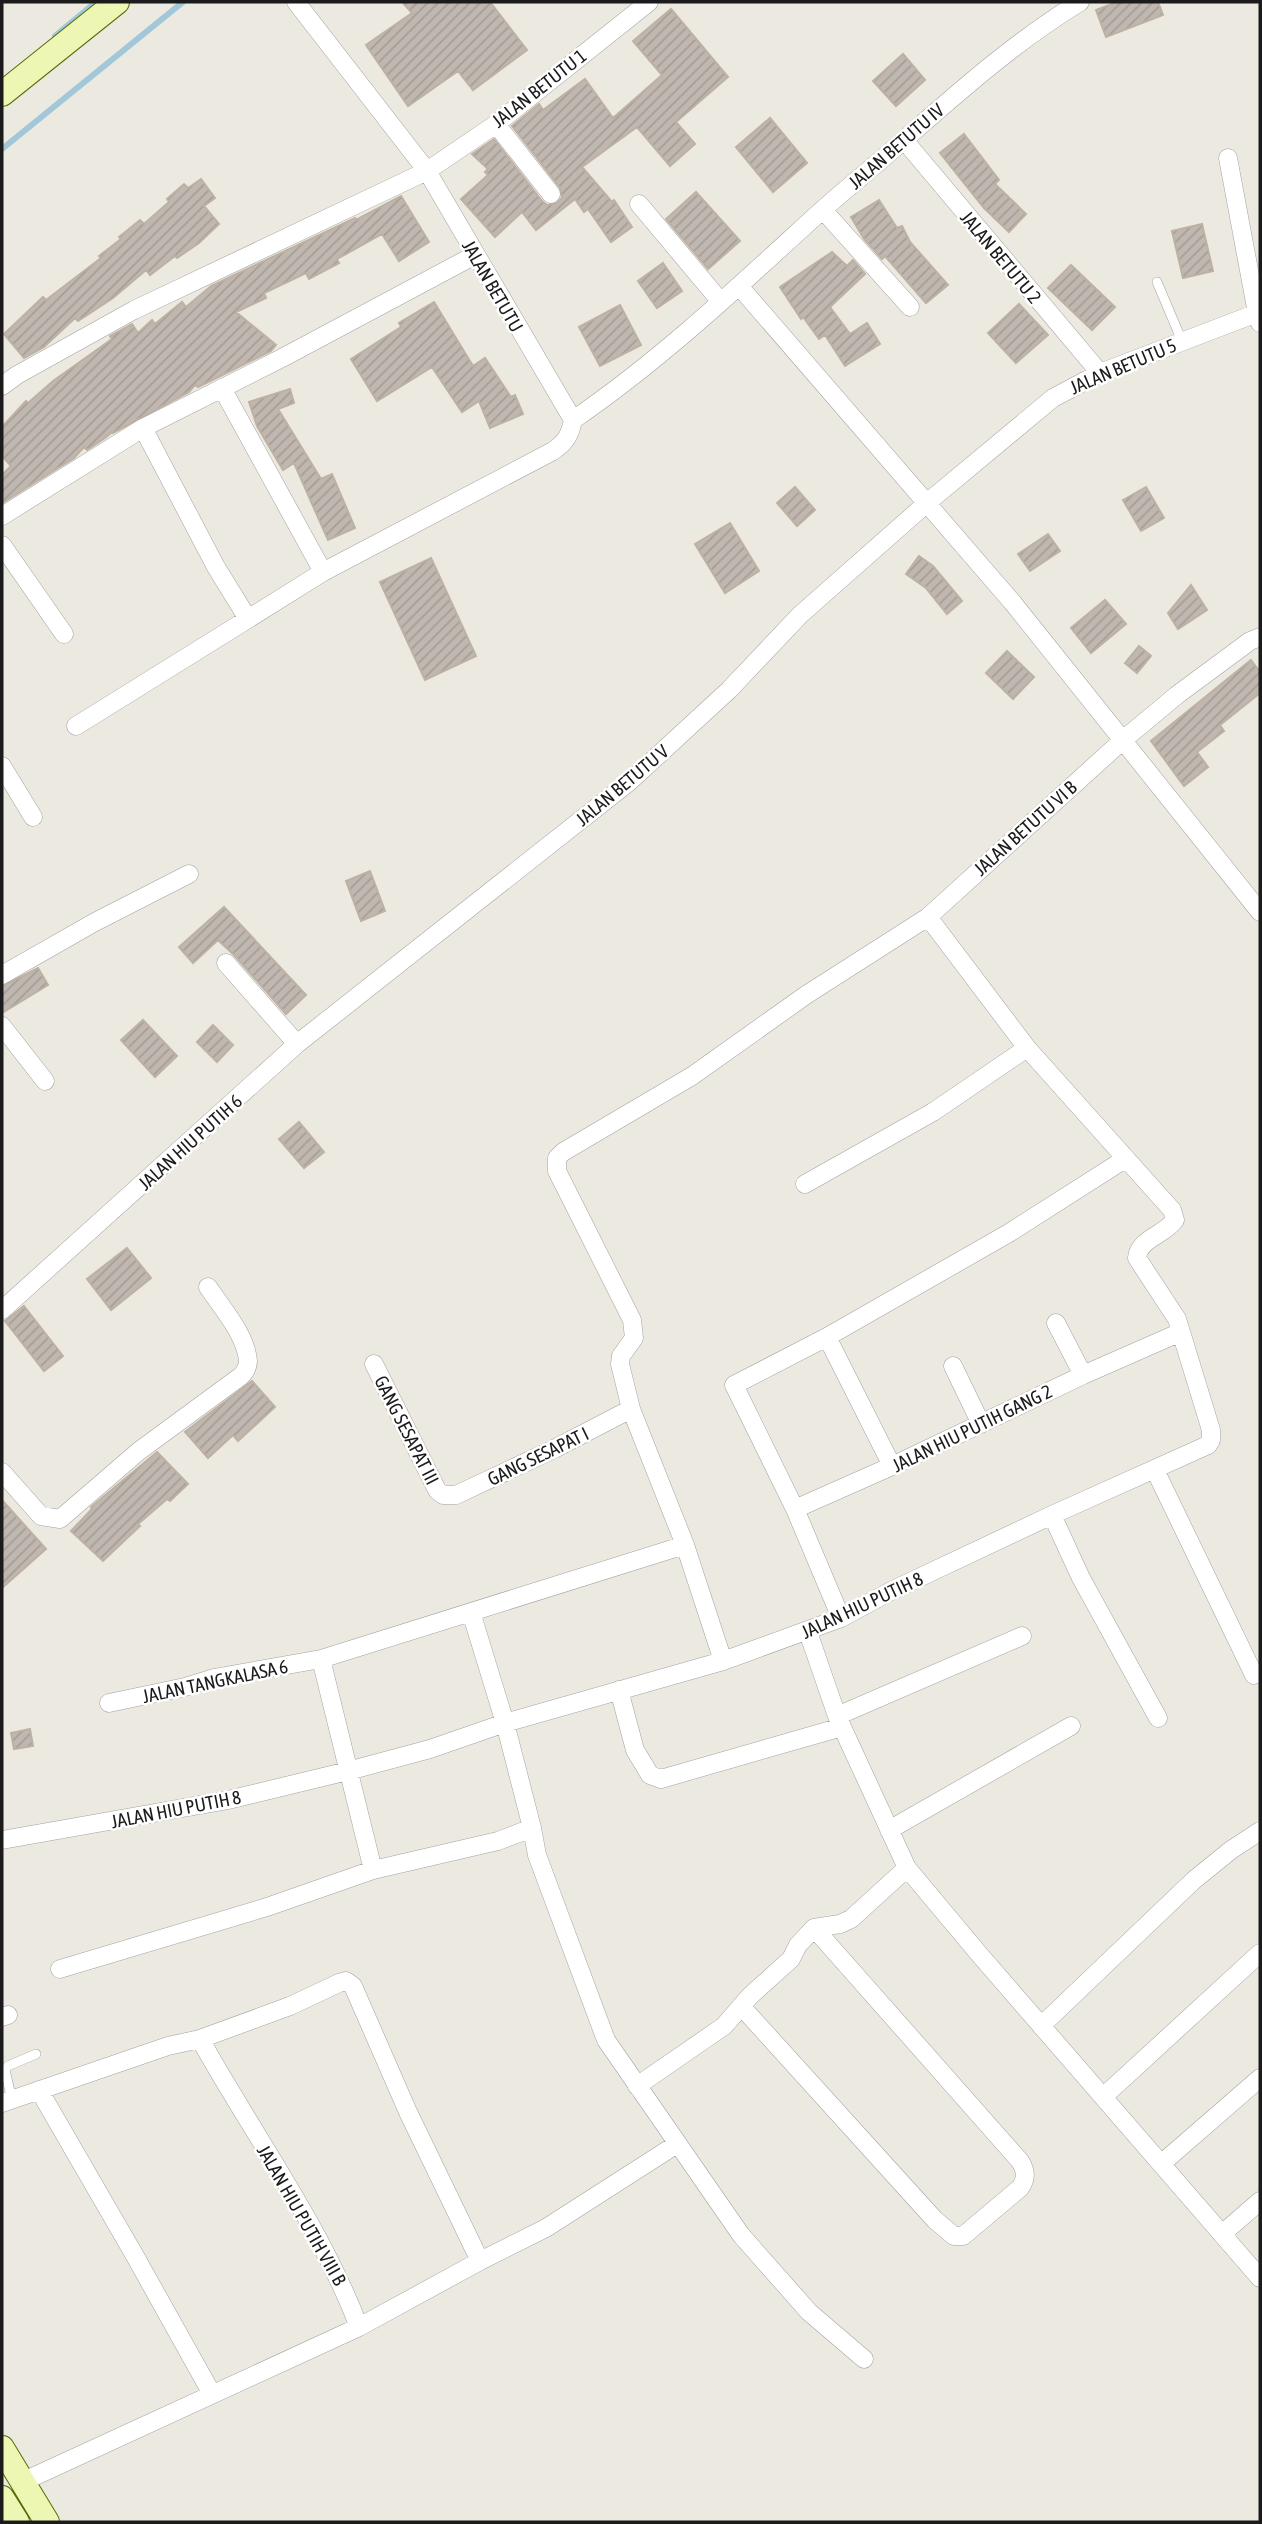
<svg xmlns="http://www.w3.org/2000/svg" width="1262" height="2524" viewBox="0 0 1262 2524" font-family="'Asap Condensed',sans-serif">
<defs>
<pattern id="building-hatch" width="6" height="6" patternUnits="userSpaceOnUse" patternTransform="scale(1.75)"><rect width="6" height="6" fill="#c0b8b0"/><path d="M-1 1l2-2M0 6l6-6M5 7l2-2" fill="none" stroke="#a49e97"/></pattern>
</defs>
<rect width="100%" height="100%" fill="#ece9e0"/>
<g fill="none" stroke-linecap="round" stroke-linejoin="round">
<path stroke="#a1c7d9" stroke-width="6" d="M55 36 96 2
M2 149 183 2"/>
</g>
<path fill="url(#building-hatch)" stroke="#bdb1a3" stroke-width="2" d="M402 2H490L527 50 473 90 458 71 408 106 366 45 412 13Z
M1117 2H1158L1163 15 1106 37 1096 10Z
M671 9 728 77 676 122 695 144 670 166 637 127 582 167 612 202 614 200 632 227 611 242 588 209 584 212 575 199 536 230 522 212 495 237 461 199 488 175 485 172 488 169 472 154 494 139 542 201 547 205 557 203 562 198 560 188 512 126 539 104 543 110 585 79 613 118 662 75 633 41Z
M903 54 925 80 896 106 873 81Z
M770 118 807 163 773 192 736 147Z
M964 134 999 180 995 184 1026 214 1009 232 984 208 940 153Z
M201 179 215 198 204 206 219 224 199 243 177 258 175 256 150 275 146 270 113 298 78 321 75 318 44 347 24 358 4 334 43 297 46 300 101 258 99 256 121 239 119 237 140 220 144 224 169 202 167 199 184 184 188 188Z
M696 192 740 241 708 269 666 219Z
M401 196 429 242 399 261 382 234 337 259 339 263 309 279 306 273 264 293 266 298 236 312 276 345 271 351 198 387 195 385 189 392 113 433 112 432 105 438 87 450 84 447 74 458 2 503V475L11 466 2 456V427L26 401 28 403 53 381 112 339 110 336 132 324 138 333 152 320 155 324 182 302 186 307 211 286 355 218 356 220Z
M879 200 897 228 902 226 910 242 948 285 926 303 885 256 882 259 864 239 851 217Z
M1202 224 1213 271 1183 278 1172 231Z
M832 252 847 266 853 260 865 274 830 307 850 334 867 323 880 344 845 366 825 335 819 339 803 317 801 319 780 287Z
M663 263 682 291 657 308 638 281Z
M1071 265 1115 307 1092 330 1048 288Z
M434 302 473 366 485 358 511 397 515 395 523 414 490 428 479 401 462 412 432 367 377 401 351 359 401 327 399 323Z
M1019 304 1048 335 1016 363 988 333Z
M620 305 641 345 600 366 579 327Z
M290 389 294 403 278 409 321 479 332 474 355 528 328 540 294 463 283 470 257 426 249 402Z
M795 487 815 510 797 526 777 503Z
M1146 487 1164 518 1141 531 1123 500Z
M730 523 759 571 725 593 695 544Z
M1048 534 1060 551 1030 571 1018 554Z
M919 556 933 566 962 601 947 614 926 588 906 574Z
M431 558 476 656 425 680 380 582Z
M1191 585 1207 610 1178 629 1168 613Z
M1105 600 1126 624 1091 653 1071 628Z
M1139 646 1151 656 1137 673 1125 663Z
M1007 651 1034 677 1013 699 986 673Z
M1251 660 1260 672V693L1220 725 1224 731 1197 752 1208 767 1184 786 1151 741Z
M370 871 385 911 361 921 346 881Z
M224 907 306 995 286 1014 235 956 218 940 193 963 179 947Z
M38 968 48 985 2 1013V986Z
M143 1020 177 1056 155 1077 121 1040Z
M213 1025 233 1045 217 1062 197 1042Z
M299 1122 324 1152 304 1168 279 1139Z
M127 1248 151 1278 111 1310 87 1279Z
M24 1306 63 1356 44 1371 5 1321Z
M252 1381 275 1407 238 1441 233 1435 208 1458 185 1432Z
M157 1452 188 1484 170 1501 167 1499 138 1524 140 1526 103 1561 71 1531 92 1509 91 1507Z
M2 1500 46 1549 2 1588Z
M30 1729 33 1746 14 1749 11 1733Z"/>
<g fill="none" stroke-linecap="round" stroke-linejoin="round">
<g stroke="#a2a2a2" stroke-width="10">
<path id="lane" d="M1157 282 1182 341
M12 2100 5 2070 8 2066 36 2054"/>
</g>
<g stroke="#a2a2a2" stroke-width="19">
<path id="street" d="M296 2 427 171 573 420C662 359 741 284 820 212 848 187 877 164 905 139 961 90 1016 41 1080 2
M496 124 551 194
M904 140 1100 373
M1228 158 1257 313
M639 204 721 302
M823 210 910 307
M739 286 1013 603 1260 912
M2 386 17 375 134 310 427 171 496 124 649 2
M222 388 323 572
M143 428 216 567 248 619 323 572 553 451C566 442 570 435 573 420
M2 516 143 428 282 358 475 255
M2 545 64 634
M76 726 248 619
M2 766 33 817
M2 975 95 922 189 874
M2 1026 45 1081
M297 1044 629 782 729 690 800 615 928 502 1053 398 1100 373 1257 313 1260 323
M805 1184 933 1112 1027 1048
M2 1310 297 1044 226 963
M1056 1323 1083 1375
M827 1337 892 1466
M374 1364 437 1490 443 1495H456L554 1449 631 1409
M953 1366 981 1424
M1155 1470 1254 1675
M2 1472 41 1516 60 1519 139 1451 241 1376C245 1372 248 1367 248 1361 246 1335 222 1308 208 1287
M795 1509 892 1466 1083 1375 1181 1332 1177 1319 1137 1258C1139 1238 1165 1235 1175 1220L1172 1210 1027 1048 928 917
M1052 1515 1081 1578 1158 1718
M841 1618 795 1509 734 1385 827 1337 1009 1233 1125 1159
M808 1632 837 1716 907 1868 979 1954 1260 2278
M321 1659 373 1870
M723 1661 685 1545 631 1409 620 1364 621 1356 634 1338 632 1320 557 1171V1158L563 1152 692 1076 806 995 928 917 1123 740 1177 695 1250 641 1260 637
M619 1690 635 1750 650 1775 661 1779 842 1727
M109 1703 185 1687 214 1678 321 1659 685 1545
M837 1716 1022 1636
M532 1828 537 1855 606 2040 741 2235 809 2312 864 2359
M889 1830 1071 1726
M2 1840 228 1800 348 1771 430 1749 505 1723 723 1661 841 1618 893 1590 1052 1515 1208 1445 1211 1440V1430L1181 1332
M60 1969 267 1907 373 1870 498 1841 532 1828 505 1723 471 1612
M741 2006 935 2220 954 2236H963L1020 2188C1027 2178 1026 2171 1020 2161L814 1928
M2 2017 8 2015
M1041 2026 1194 1880 1231 1850 1260 1831
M200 2039 290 2006 339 1983 346 1981 353 1986 408 2112 480 2261 359 2327
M637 2086 724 2026 750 1996 791 1959 798 1945 814 1928 840 1924 851 1919 907 1868
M39 2090 135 2256 212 2394
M1103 2097 1260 1953
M2 2103 168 2046 200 2039C253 2134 320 2225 359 2327L22 2482
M1161 2164 1260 2078
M1222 2234 1260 2201
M480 2261 546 2228 677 2144"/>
</g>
<g stroke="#576c07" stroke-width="26">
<path id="secondary" d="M2 94 117 2
M2 2448 47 2522
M2 2498 17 2522"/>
</g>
<use href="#lane" stroke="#fff" stroke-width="9"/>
<use href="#street" stroke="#fff" stroke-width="18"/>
<use href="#secondary" stroke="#edf7b3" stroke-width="24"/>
</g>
<g text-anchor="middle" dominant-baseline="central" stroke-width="5" stroke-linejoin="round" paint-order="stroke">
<g font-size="19" fill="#1b1b1b" stroke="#fff">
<text transform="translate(539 88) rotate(-38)">JALAN BETUTU 1</text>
<text transform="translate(896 146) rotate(-41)">JALAN BETUTU IV</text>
<text transform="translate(1001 257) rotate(50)">JALAN BETUTU 2</text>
<text transform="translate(493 286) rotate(60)">JALAN BETUTU</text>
<text transform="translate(1123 366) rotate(-23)">JALAN BETUTU 5</text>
<text transform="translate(622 785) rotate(-40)">JALAN BETUTU V</text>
<text transform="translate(1025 828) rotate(-42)">JALAN BETUTU VI B</text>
<text transform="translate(190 1142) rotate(-42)">JALAN HIU PUTIH 6</text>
<text transform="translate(972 1428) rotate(-26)">JALAN HIU PUTIH GANG 2</text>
<text transform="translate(407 1430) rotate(63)">GANG SESAPAT III</text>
<text transform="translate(538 1456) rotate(-26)">GANG SESAPAT I</text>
<text transform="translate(862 1605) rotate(-25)">JALAN HIU PUTIH 8</text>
<text transform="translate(215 1681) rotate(-12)">JALAN TANGKALASA 6</text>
<text transform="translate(176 1809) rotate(-11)">JALAN HIU PUTIH 8</text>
<text transform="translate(302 2215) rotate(60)">JALAN HIU PUTIH VIII B</text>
</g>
</g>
<rect width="1262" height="2524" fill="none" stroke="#1b1b1b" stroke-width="7"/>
</svg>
